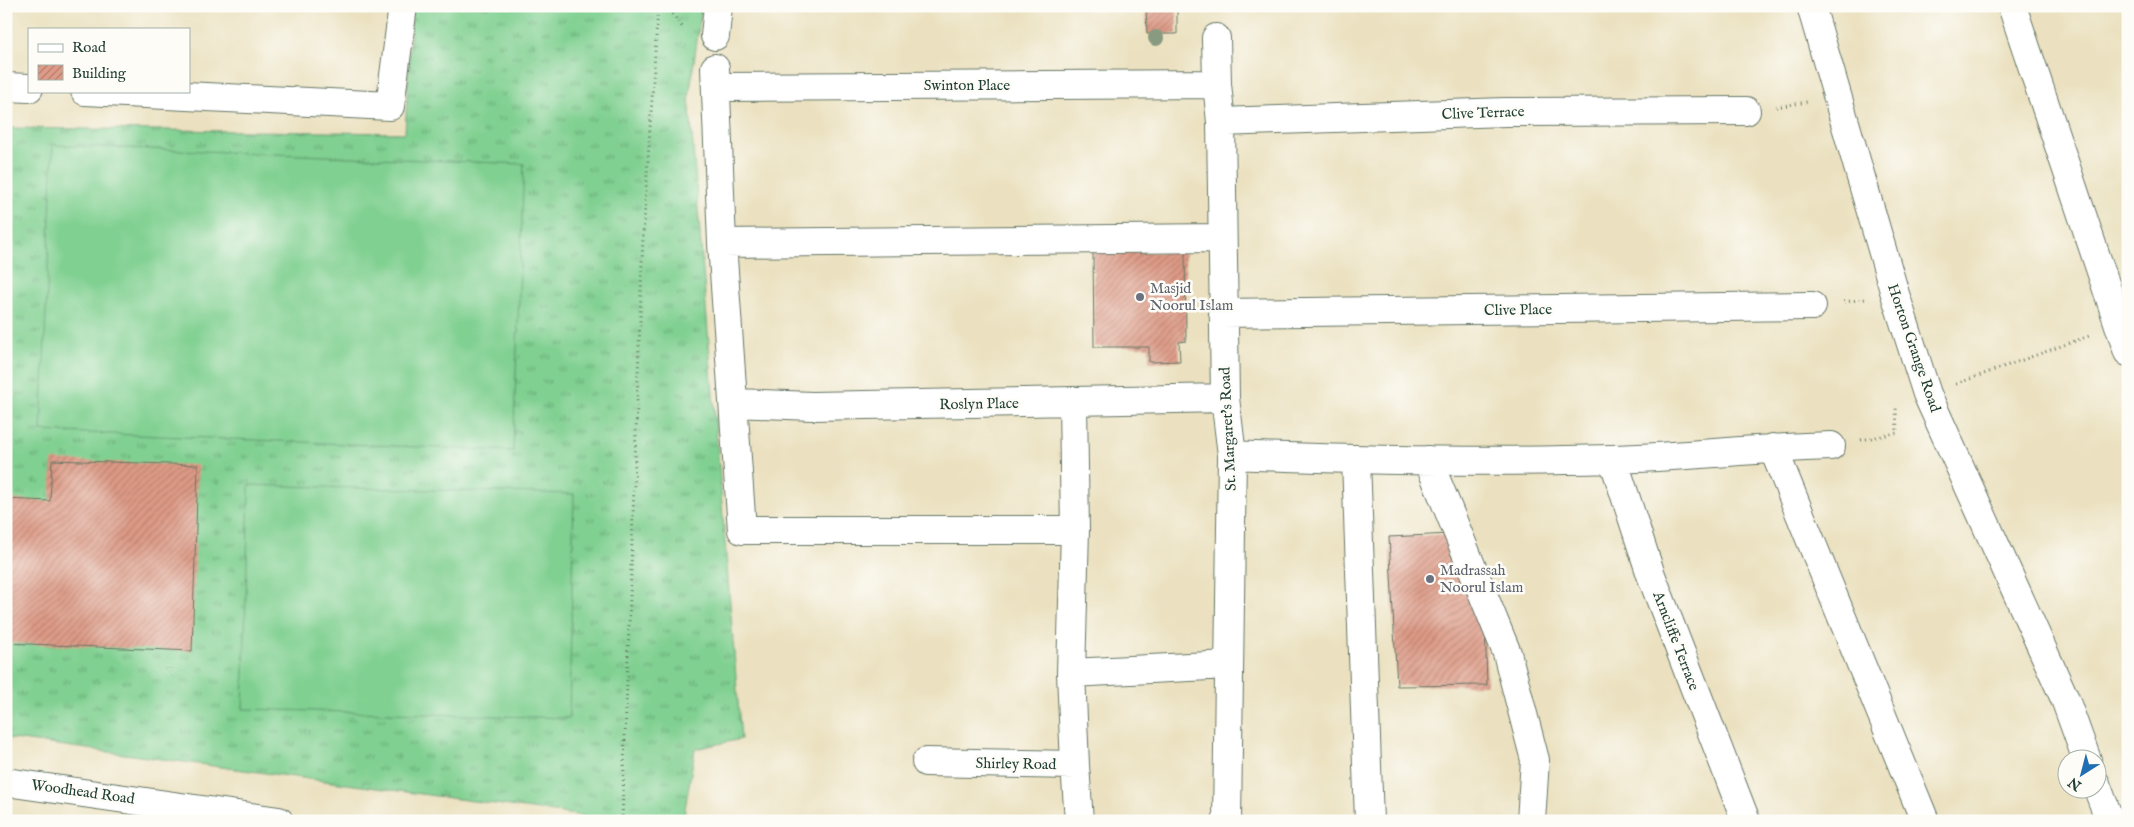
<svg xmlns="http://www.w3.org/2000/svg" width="2134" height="827" viewBox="0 0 2134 827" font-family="'IM FELL English',serif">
<defs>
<pattern id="grass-tufts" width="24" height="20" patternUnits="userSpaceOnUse" patternTransform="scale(1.25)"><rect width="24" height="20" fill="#80d091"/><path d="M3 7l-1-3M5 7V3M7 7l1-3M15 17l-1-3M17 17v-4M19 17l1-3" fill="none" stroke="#68aa77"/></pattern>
<pattern id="building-hatch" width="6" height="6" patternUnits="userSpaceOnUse" patternTransform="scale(1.25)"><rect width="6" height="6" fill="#de9a86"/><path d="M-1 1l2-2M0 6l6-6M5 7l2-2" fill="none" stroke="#b37f6e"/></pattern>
</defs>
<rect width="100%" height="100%" fill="#fdfcf7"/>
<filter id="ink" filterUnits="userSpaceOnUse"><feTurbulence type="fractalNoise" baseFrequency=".02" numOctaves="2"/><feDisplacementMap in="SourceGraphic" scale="10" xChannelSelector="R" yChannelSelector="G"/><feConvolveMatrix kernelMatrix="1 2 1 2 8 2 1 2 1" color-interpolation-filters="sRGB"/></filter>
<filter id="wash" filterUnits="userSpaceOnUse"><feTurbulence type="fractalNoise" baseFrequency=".0096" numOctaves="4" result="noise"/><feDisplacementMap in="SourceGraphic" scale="20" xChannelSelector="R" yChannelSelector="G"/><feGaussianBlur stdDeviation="1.12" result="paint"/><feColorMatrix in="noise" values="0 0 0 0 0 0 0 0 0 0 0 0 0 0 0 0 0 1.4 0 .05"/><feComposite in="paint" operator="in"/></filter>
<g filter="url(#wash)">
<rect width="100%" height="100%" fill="#ebe1c0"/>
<path fill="url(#grass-tufts)" stroke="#508662" d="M412 6H702L689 97 741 739 695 749 683 821H621L6 738V128L405 133Z"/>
<path fill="#80d091" stroke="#508662" d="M53 145 524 164 513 451 41 431Z
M249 485 574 494 569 718 243 709Z"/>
<g id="blocks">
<path fill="url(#building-hatch)" d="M1146 6H1177V34H1147Z
M1093 252H1185L1186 341 1179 342 1180 361 1149 362V347H1094Z
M52 460 198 465 192 651 6 643V499L50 501Z
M1450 534 1485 621 1487 685 1397 686 1389 537Z"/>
</g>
</g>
<g filter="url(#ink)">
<use href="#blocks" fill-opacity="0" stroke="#667665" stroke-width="1"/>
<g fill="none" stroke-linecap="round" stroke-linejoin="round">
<g stroke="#667665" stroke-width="30">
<path id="minor" d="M2012 6 2128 352
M715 36 718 6
M1216 38 1217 84 1221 122 1225 398 1232 455 1227 821
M715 68 722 243 742 530H1075
M6 87 29 88
M717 87 1217 84
M85 91 390 106 403 6
M1221 122 1505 112 1746 111
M722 243 1222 238
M1223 313 1812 306
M734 403 812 406 1225 398
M1773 448 1925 821
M1232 455C1358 460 1485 463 1611 459 1685 457 1758 448 1831 446
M1613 459 1651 575 1746 821
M1356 460 1369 821
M1428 460 1507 653 1535 760 1531 821
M1071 673 1229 665
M926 762 1075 765 1071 673 1075 530 1073 403
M1075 765 1079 821
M6 782 279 821"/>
</g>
<g stroke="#667665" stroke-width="30">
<path id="major" d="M1811 6 1895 294 1927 394 2065 699 2087 760
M2096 784 2110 821"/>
</g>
<path stroke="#667665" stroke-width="3" stroke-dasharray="1 4" stroke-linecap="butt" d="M666 6 684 29
M1776 107 1807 102
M1844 302 1865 299
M1956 384 2089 336
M1861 440 1897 433 1896 405
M622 821 643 236 658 6"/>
<use href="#minor" stroke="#fff" stroke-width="28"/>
<use href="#major" stroke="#fff" stroke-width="28"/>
</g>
<circle fill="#889b80" cx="1156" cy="38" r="8"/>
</g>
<g fill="#6b7280" stroke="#fdfcf7" stroke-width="2">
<circle cx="1140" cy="297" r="5"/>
<circle cx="1430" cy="579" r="5"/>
</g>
<g text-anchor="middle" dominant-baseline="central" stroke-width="5" stroke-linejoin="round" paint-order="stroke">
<g font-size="15" fill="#1f3d34" stroke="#fdfcf7">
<text x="967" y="85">Swinton Place</text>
<text transform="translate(1483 113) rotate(-2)">Clive Terrace</text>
<text transform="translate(1518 310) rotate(-1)">Clive Place</text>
<text transform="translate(1914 348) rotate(71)">Horton Grange Road</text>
<text transform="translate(979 404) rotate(-1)">Roslyn Place</text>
<text transform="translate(1228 429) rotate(-93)">St. Margaret's Road</text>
<text transform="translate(1676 641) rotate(69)">Arncliffe Terrace</text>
<text transform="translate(1016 764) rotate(1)">Shirley Road</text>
<text transform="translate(83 792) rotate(8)">Woodhead Road</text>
</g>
<g font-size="15" fill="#5b616d" stroke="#fdfcf7" text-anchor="start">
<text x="1150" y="288">Masjid<tspan x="1150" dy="17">Noorul Islam</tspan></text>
<text x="1440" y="570">Madrassah<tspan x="1440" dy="17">Noorul Islam</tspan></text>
</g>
</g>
<rect width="2134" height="827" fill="none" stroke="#fdfcf7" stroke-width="25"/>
<rect x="28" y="28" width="162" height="65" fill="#fdfcf7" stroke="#a4b0a9"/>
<rect x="38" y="44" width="25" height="8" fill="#ffffff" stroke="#a4b0a9"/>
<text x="72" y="52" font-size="15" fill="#1f3d34">Road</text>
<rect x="38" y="65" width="25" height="15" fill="url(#building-hatch)" stroke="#a4b0a9"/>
<text x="72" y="78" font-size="15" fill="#1f3d34">Building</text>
<g transform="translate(2082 774) rotate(216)"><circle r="24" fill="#fdfcf7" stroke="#a4b0a9"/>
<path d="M0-4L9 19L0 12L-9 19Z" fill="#1f6fb2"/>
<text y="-8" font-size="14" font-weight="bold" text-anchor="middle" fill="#1f3d34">N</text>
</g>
</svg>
